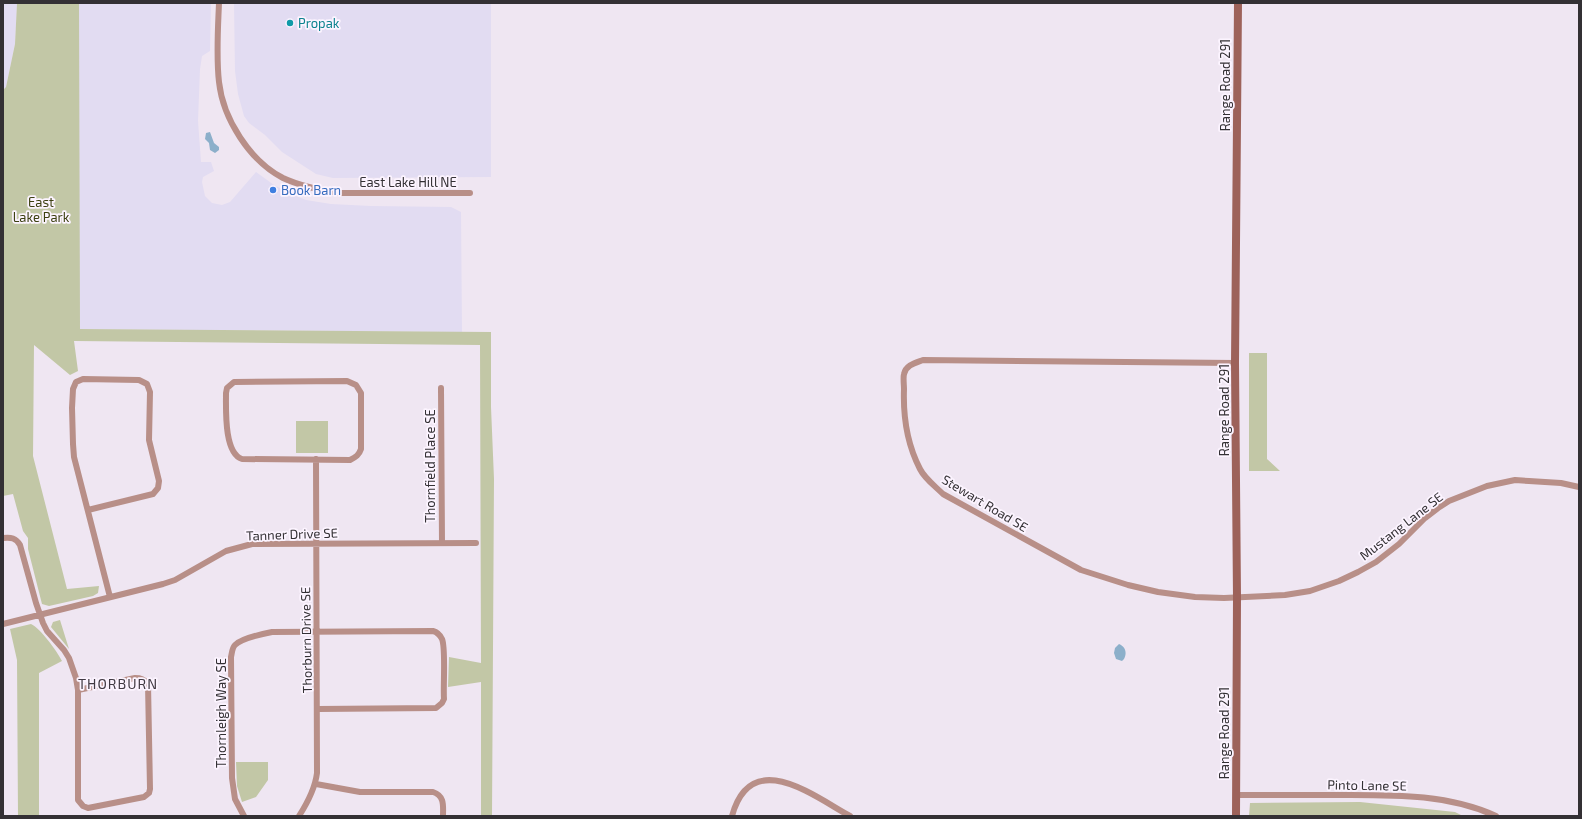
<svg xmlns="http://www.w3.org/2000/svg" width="1582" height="819" viewBox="0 0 1582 819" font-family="'Exo 2',sans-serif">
<rect width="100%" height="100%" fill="#efe6f2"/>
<path fill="#e2dcf2" d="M3 3H17L15 44 6 87 3 90Z
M79 3H211L210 51 202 56 200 69 198 121 201 162H211L214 171 203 177 202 182 205 196 212 203 222 205 230 202 256 172 274 185 296 196 306 200 331 204 371 206 451 207 461 212 462 332 79 329Z
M243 3H491V177L333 178 316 174 282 152 265 135 249 123 244 116 238 94 235 71 234 4Z"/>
<path fill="#c2c7a6" d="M17 3H79L80 329 491 332V407L494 479 492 816H481V682L448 687 449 657 481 663 480 345 74 341 78 371 70 375 34 345 33 456 67 589 99 586 98 593 93 596 49 606 42 604 28 549V538L23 531 13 494 3 496V90L6 87 15 44Z
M1249 353H1267V459L1280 471H1249Z
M296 421H328V453H296Z
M60 620 69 649 51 627 53 622Z
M31 624C40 628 57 651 62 661L39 673V816H18L17 660 10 629Z
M236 762H268V780L256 797 242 802 237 786Z
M1360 802 1455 812 1463 816H1249L1250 803Z"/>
<path fill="#8cafca" d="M210 132 214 143 219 147V150L215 153 210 150 209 143 205 139 206 133Z
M1119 644C1126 647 1127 653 1124 659L1122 661 1116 659 1114 653 1115 648Z"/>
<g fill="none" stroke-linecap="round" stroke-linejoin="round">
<path stroke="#b88f88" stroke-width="6" d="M219 3C218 29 216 56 219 82 223 119 250 161 283 178 300 186 320 190 339 193H470
M1235 363 923 360C915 363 906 365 904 374 903 378 904 385 904 389 903 417 907 444 920 469 925 479 935 486 943 494L1081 570 1128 585 1158 592 1195 597 1224 598 1285 595 1310 591 1339 581 1358 572 1376 562 1399 544 1425 518 1438 508 1449 501 1487 486 1515 480 1529 481 1561 483 1579 487
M347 381 356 385 361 393V449C359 455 356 457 350 460L242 459C224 453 226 410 226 393L227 388 234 382Z
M441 388 442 543
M88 510 153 494 158 488 159 481 149 440 150 392 147 384 139 380 83 379 76 382 73 389 72 408 73 444 74 457 110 597
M3 538C11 537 16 538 20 545L36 603 43 623 47 631 64 650 69 658 76 678 78 690V800L83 806 88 808 144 797 149 793 150 789 148 684C144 679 141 678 135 678L78 690
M3 624 163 584 175 580 226 551 252 544 476 543
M316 784 360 792H433C445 796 443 806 443 816
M1236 795C1271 795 1307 795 1343 795 1394 795 1448 794 1496 816
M244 816 235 799 232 778 231 657C232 653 232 648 235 645 242 638 262 634 272 632L433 631C437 632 440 635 442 639 446 648 443 687 444 699L442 703 436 708 318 709
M299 816C308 802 315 789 317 773L316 459
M732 816C751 747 812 795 850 816"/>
<path stroke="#9d625a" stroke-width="8" d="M1236 816 1237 597 1235 363 1238 3"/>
</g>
<circle fill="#0f9aa8" stroke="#fcf4ff" stroke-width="1.5" cx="290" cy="23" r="4"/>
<circle fill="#3f7fe0" stroke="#fcf4ff" stroke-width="1.5" cx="273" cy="190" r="4"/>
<g text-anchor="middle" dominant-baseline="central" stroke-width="3.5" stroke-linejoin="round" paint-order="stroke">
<g font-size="13" fill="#0d838f" stroke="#fcf4ff" text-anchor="start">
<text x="298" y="23">Propak</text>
</g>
<g font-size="13" fill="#333034" stroke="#fcf4ff">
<text transform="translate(1225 85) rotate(-90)">Range Road 291</text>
<text x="408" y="182">East Lake Hill NE</text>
<text transform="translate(1224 410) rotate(-90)">Range Road 291</text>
<text transform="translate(430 466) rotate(-90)">Thornfield Place SE</text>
<text transform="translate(985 503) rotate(31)">Stewart Road SE</text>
<text transform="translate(1401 526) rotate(-38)">Mustang Lane SE</text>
<text transform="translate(292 534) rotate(-2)">Tanner Drive SE</text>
<text transform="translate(306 640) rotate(-91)">Thorburn Drive SE</text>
<text transform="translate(221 713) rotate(-90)">Thornleigh Way SE</text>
<text transform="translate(1224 733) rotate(-90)">Range Road 291</text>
<text transform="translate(1367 785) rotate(1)">Pinto Lane SE</text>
</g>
<g font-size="13" fill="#366cbe" stroke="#fcf4ff" text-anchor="start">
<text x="281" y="190">Book Barn</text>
</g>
<g font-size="13" fill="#3c4011" stroke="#fcf4ff">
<text x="41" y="202">East<tspan x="41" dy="15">Lake Park</tspan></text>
</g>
<g font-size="14" letter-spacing="1" fill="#413a43" stroke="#fcf4ff">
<text x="118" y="683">THORBURN</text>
</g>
</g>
<rect width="1582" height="819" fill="none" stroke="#333034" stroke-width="8"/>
</svg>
